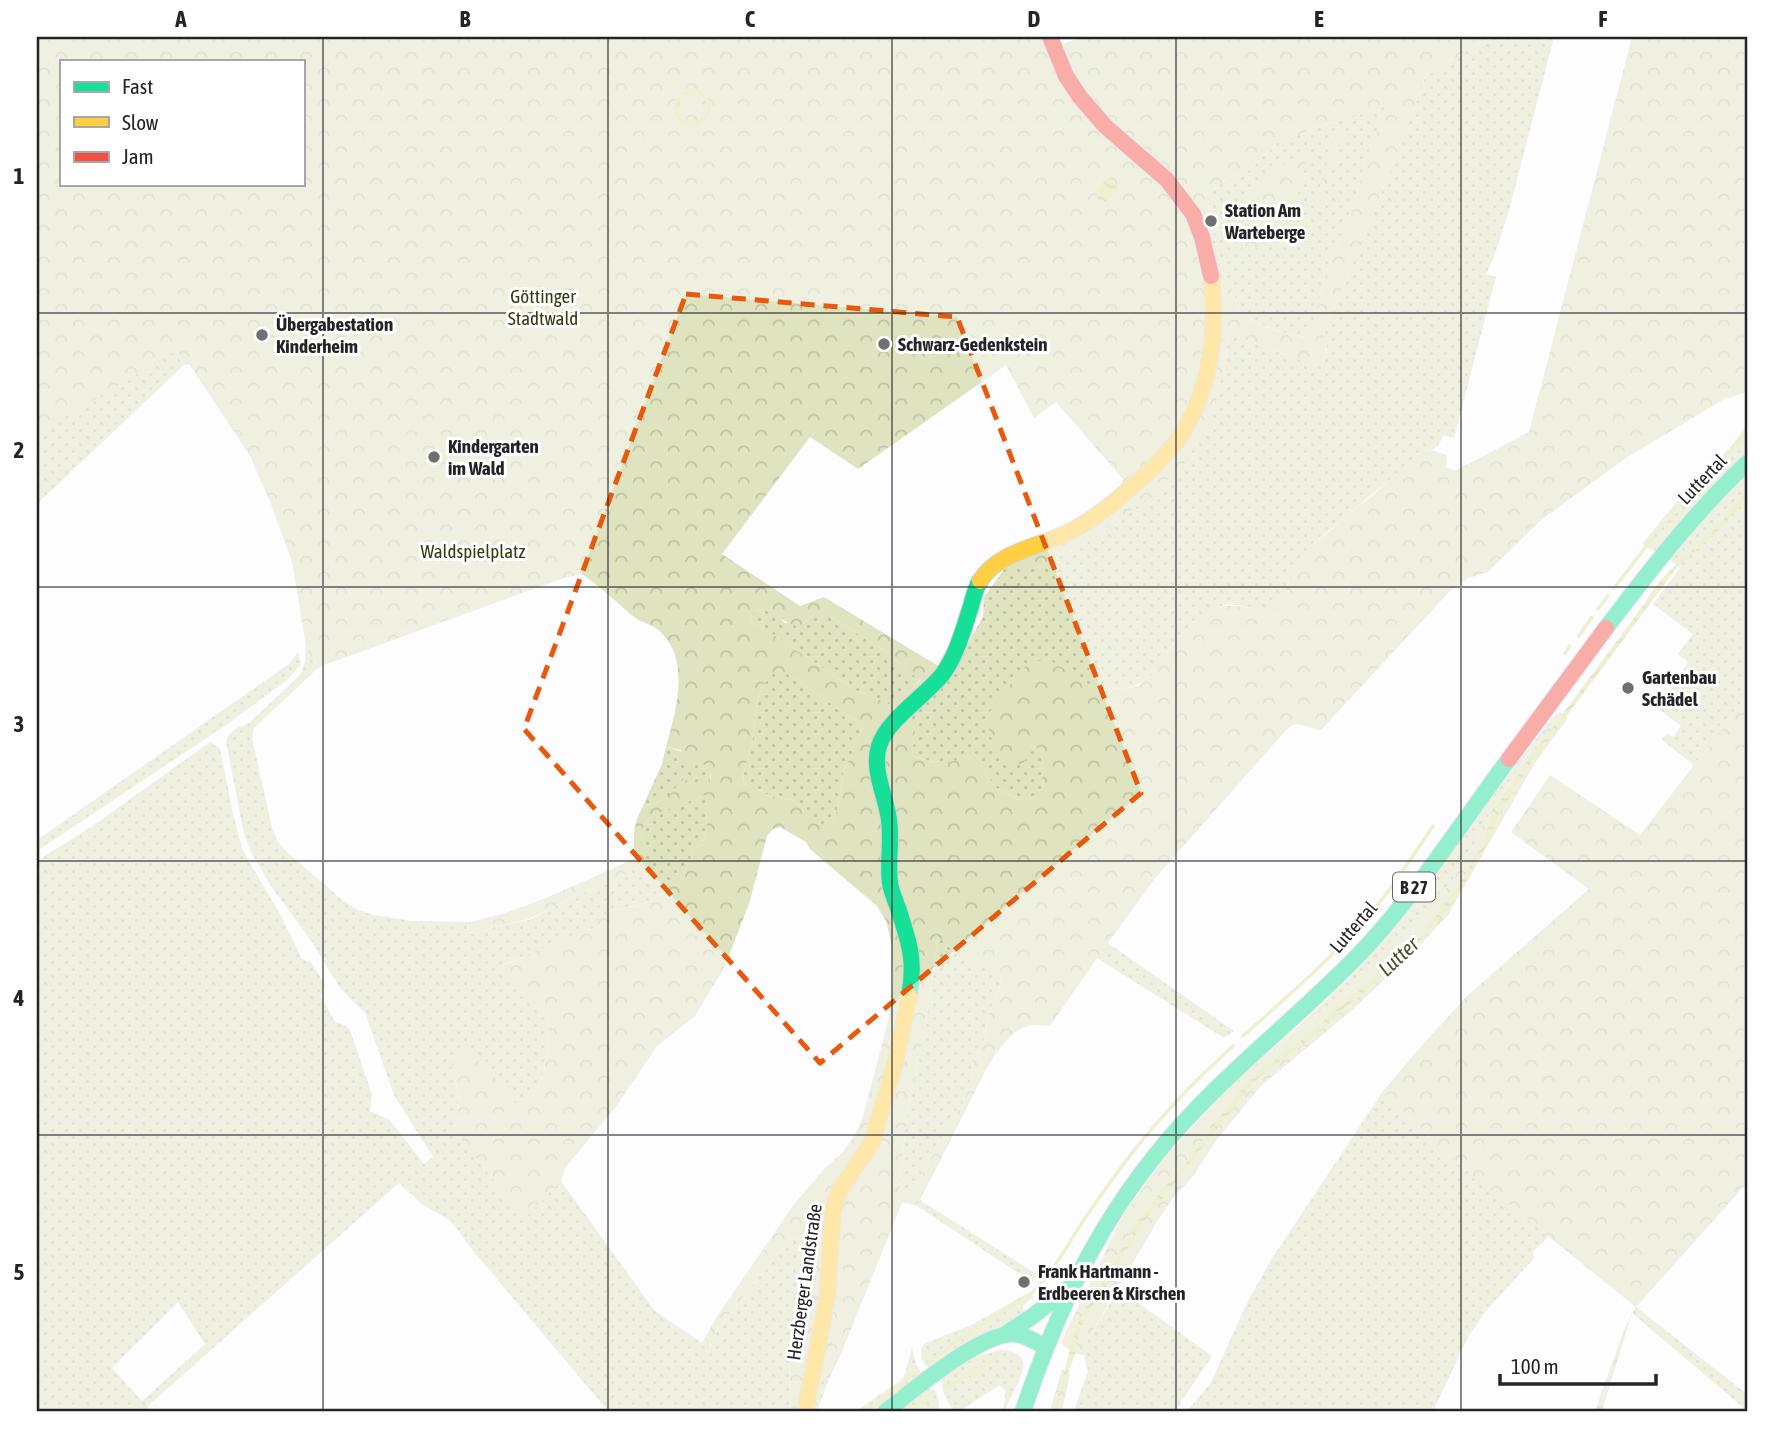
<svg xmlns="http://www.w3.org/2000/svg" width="1784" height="1448" viewBox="0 0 1784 1448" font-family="'Asap Condensed',sans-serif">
<defs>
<pattern id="green-dots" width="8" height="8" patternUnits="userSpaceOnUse" patternTransform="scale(1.75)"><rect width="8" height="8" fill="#e0e3bf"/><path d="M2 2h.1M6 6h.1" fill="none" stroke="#c0c3a4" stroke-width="1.8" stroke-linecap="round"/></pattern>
<pattern id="forest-crowns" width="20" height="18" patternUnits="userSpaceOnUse" patternTransform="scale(1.75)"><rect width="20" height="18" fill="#e0e3bf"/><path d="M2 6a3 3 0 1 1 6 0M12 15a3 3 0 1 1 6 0" fill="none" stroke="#c0c3a4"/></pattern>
<pattern id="water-waves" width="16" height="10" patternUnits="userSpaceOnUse" patternTransform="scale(1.75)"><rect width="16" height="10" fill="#dce29a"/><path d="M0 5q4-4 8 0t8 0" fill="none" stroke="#bdc285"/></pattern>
</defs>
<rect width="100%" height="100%" fill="#fdfcfe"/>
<path fill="url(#green-dots)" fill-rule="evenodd" d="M1490 37H1554L1508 214 1494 257 1486 274 1496 277 1454 438 1443 435C1440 446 1435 450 1424 451L1309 547 1299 562 1278 604 1269 613C1254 611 1235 601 1221 606 1208 611 1186 628 1177 638 1169 647 1165 660 1157 670 1141 690 1111 693 1088 684 1075 679 1062 669 1051 661L996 705 989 713 1031 746 1043 750C1041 764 1043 777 1042 792L1035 797 1019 800 995 787 981 766 974 751C963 752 964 759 954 762 942 766 924 759 912 756L915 730 906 719 952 673 983 616 984 597 1009 563 1038 568 1088 542 1117 519 1225 365 1228 338 1238 337 1321 367C1326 357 1330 346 1323 335L1368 228 1426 76Z
M1389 103 1367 156 1350 218 1332 255 1324 280 1311 331 1308 337C1284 335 1260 326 1240 313L1236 299 1223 272 1209 212 1208 195 1224 181 1249 170 1277 143 1323 125 1344 120Z
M176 349 184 365 37 504V434Z
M1747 426V452L1723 474 1658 554 1642 544 1683 494 1729 449Z
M1747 475V694L1726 724 1694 765 1662 740 1667 733 1673 737 1681 726 1659 709 1688 662 1678 654 1693 634 1653 604 1680 568 1670 560 1705 518Z
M297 586 312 660 319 667 254 728 252 738 272 828 278 842 288 853 341 899 356 909 373 915 412 921 469 922 467 932 474 934 498 926 529 920 575 896 615 881 642 864 646 854 641 832 645 823 653 815 706 795 707 830 703 843 694 851 679 883C676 884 672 885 668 886 662 890 657 897 650 901 626 913 607 900 592 931L497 967 547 1016C552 1034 546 1072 537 1089 533 1096 528 1101 522 1106 514 1105 511 1098 507 1092L450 1061C457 1084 463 1107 454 1130L524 1218 561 1181 655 1311 702 1343 709 1354 712 1337 784 1245 797 1238 806 1241 808 1272 805 1304 790 1357 791 1411H608L470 1247 451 1221 423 1205 399 1183 148 1406 152 1411H37V861L91 827 210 742 220 749 234 818 243 851 281 916 302 959 311 962 325 985 321 996 335 1022 345 1025 350 1030 372 1095 370 1111 390 1120 424 1164 433 1157 394 1095 365 1013 340 988 312 942 271 886 251 852 244 834 226 742C228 731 238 727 248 724L300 675 305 662 306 646ZM178 1302 205 1344 142 1401 112 1368Z
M762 609 773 612 785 623 803 624 813 615H828L891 655 907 672 921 678 911 690 895 702 883 701 857 691 765 629 752 623 751 616 756 610Z
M298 652 301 664 287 680 229 723 37 851V840L289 664Z
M776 670 782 671 794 678 862 725 861 734 855 741 851 757 844 769 839 803 833 822 822 825 792 800 770 796 754 787 743 784C743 768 749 756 752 741 757 714 753 689 776 670Z
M1560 712 1524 760 1482 826 1476 842 1458 872 1426 916 1396 949 1360 982 1264 1056C1305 1021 1345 985 1380 945 1404 918 1424 889 1445 860 1481 812 1517 763 1555 715Z
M666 747C679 750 705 759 710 773 711 775 710 783 710 785L683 780 667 798 642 808 662 764Z
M938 937 962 957 979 967H990L994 969 998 973 1001 979 999 990 987 1019 985 1037 980 1050 973 1059 971 1078 963 1103 945 1131 910 1198 901 1195 899 1191 907 1112 924 1036Z
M1108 943 1234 1031 1224 1038 1097 958Z
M1383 1091 1451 1158 1549 1236 1533 1252 1534 1258 1485 1312 1468 1337 1433 1411H1187L1210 1384 1249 1299 1271 1260Z
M920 1200 1038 1275 1032 1282 917 1206Z
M1119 1289 1212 1356 1175 1411H1074L1088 1371 1084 1355 1087 1341Z
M1028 1293 1034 1296 1023 1306 1024 1315 1019 1319 977 1336 931 1368H928L922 1361 921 1348 924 1344 971 1325Z
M1636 1307 1747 1394V1405L1745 1409 1632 1313Z
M912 1348 916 1364 922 1374 877 1411H856L900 1381 905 1374Z
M1000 1350C1045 1352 1012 1389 1005 1411H1002L1005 1400V1390L1000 1385 959 1411H953C947 1400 938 1387 944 1374L974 1357Z
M820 1376 829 1379 817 1411H808Z
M929 1387 935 1390 939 1402 938 1411H895Z"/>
<path fill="url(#forest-crowns)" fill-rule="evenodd" d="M37 37H1059L1063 44 1083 37H1490L1426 76 1368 228 1323 335C1330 346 1326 356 1321 367L1315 369 1294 357 1238 337 1228 339 1225 365 1211 420 1184 464 1153 496 1117 519 1088 542 1038 568 1017 569 998 554 1065 526 1119 490 1123 479 1056 402 1034 418 1006 365 858 469 810 437 722 554 800 606 824 597 940 667 877 733 907 954V978L875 1118 848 1169 798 1411H791L790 1357 805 1304 808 1272 806 1241 797 1238 784 1245 712 1337 710 1345V1355L702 1343 716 1318 794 1204 825 1168 843 1152 856 1133 863 1116 887 1025 892 1003 893 977 892 946 886 921 877 906 824 861 810 849 806 842 780 827 773 829 767 836 749 904 724 968 695 1016 657 1046 615 1108 565 1168 561 1181 524 1219 454 1130C463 1107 457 1084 450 1061L456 1050 467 1048 507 1092 513 1101 518 1105 522 1106C528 1101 533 1096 537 1089 546 1072 552 1034 547 1016L496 967 512 962 549 945 591 931C607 900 626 914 650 901 657 897 662 890 668 886 672 885 676 884 679 883L694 851 703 843 707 830 706 795 654 815 645 823 641 832 646 854 642 864 615 881 575 896 529 919 498 926 474 934 467 932 469 922C527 911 582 881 636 858 632 839 633 825 642 808L667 798 682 780 702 781 710 784 711 774 705 765 682 761 681 750 666 747C676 711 692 657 657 629 651 624 643 623 637 619 631 615 626 610 620 605 608 594 596 584 582 574L564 578 319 667 312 660 306 646 292 562 271 504 250 456 189 364 184 365 177 350 37 434ZM61 61H303V184H61ZM1388 104 1367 156 1350 218 1332 255 1324 280 1311 330 1308 337C1284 336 1260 326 1240 313L1236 299 1223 272 1209 212 1208 195 1224 181 1249 170 1277 143 1323 125 1344 120ZM762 609C776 614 784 623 799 627L813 615H828L891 655 907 672 921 679 911 690 894 702 883 701 857 691 765 629 752 623 751 616 756 610ZM776 670 782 671 794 678 862 725 861 734 855 741 851 757 844 769 839 803 833 822 822 824 792 800 770 796 754 787 743 784C743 768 749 756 752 741 757 714 753 689 776 670Z
M1632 37H1747V392L1724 399 1626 458 1541 520 1488 572 1468 578 1449 592 1321 730C1308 730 1299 718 1287 729L1156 877 1097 958 1050 1026C1044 1026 1037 1025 1032 1025 1011 1028 1000 1049 989 1064L917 1206 909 1203H902L840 1356 829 1379 820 1376 836 1299 837 1218 912 1011 885 780V743L906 719 915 730 912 756C933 762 951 770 967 751L974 750 981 766 995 787 1019 800 1035 797 1042 791C1043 777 1041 764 1043 750L1031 746 1029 755 1022 765C1017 763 1010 762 1006 759 993 750 985 727 989 713L1019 673 1026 666 1037 661H1051L1086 683 1099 687 1118 689 1138 686 1156 671 1176 639 1207 610 1222 606H1239L1269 612 1278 604 1299 562 1309 547 1325 535 1347 515 1371 497 1411 460 1424 451 1431 450 1447 455 1446 467 1455 471 1529 432ZM938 937 962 957 979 967H990L994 969 998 973 1001 979 999 990 987 1019 985 1037 980 1050 973 1059 971 1078 963 1103 945 1131 910 1198 901 1195 899 1191 907 1112 924 1036Z
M1343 134 1323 198 1314 205 1335 136Z
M1309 151 1292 219 1252 252 1242 250 1248 198 1273 170Z
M1747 694V1183L1636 1307 1451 1158 1383 1091 1424 1043 1468 995 1589 889 1511 832 1550 775 1640 835 1726 724Z
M1560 712 1568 718 1535 763 1448 915 1410 956 1351 1011 1260 1087 1216 1141 1191 1179 1174 1197 1158 1220 1087 1341 1084 1355C1074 1354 1066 1350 1061 1342L1122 1217 1162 1161 1222 1095 1264 1056 1360 982 1396 949 1426 916 1458 872 1476 842 1482 826 1524 760Z
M1632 1313 1602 1411H1595L1623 1333Z
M1062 1369 1070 1374 1062 1411H1050Z"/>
<path fill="url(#water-waves)" d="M1107 179C1112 180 1118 186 1118 191L1105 202H1103L1094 192 1097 188Z
M1747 493V498L1717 532 1678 566 1531 764 1497 817 1491 837 1455 900 1445 914 1424 937 1363 993 1305 1043 1266 1071 1255 1081 1141 1225 1096 1303 1087 1314 1078 1338 1076 1352 1067 1376 1058 1411H1054L1075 1330 1083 1312 1094 1297 1137 1223 1163 1188 1177 1175 1236 1095 1258 1072 1303 1039 1422 935 1465 875 1485 839 1491 814 1527 762 1645 603C1664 570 1687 556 1713 531 1725 519 1734 503 1747 493Z"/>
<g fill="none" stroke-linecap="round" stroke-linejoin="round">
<path stroke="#dce29a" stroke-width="3.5" d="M694 91C683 92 675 98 676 109 679 141 731 114 699 92
M1715 468 1747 431
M1672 513 1708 475
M1658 531 1665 522
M1614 588 1652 539
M1598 609 1608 596
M1579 636 1592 617
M1565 653 1570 646
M1243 1036C1285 999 1327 962 1364 921 1390 892 1411 858 1433 826
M930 1362 959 1339 1031 1294C1056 1270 1070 1239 1090 1211 1113 1178 1137 1144 1165 1114 1186 1090 1209 1068 1233 1046
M946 1388 996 1358 997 1353
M866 1411 897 1389 914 1373
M908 1411 933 1394"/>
<g stroke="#d4d3d5" stroke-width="18">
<path id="fast" d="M1606 628C1650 570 1694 513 1747 463
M909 996C916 961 909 942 898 908 895 900 891 891 890 883 887 860 893 836 888 814 884 792 872 768 879 746 887 720 924 697 942 675 957 655 963 630 971 606 973 598 975 589 980 581
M1004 1335 1033 1316 1072 1285
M886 1411C913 1391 982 1331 1015 1334 1026 1335 1036 1342 1045 1347
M1023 1411C1063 1293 1111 1196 1199 1106 1253 1050 1315 1002 1368 945 1420 888 1463 821 1509 759"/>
</g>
<g stroke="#d4d3d5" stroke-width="18">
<path id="slow" d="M980 581C998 552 1038 547 1067 533 1090 522 1109 507 1128 490 1150 472 1172 451 1186 427 1212 381 1217 327 1211 276
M805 1411 827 1298 833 1211 838 1193 872 1142 896 1060 909 996"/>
</g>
<g stroke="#d4d3d5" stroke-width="18">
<path id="jam" d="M1050 37 1066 76 1080 97 1105 126 1167 180 1193 214 1202 237 1211 276
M1509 759 1606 628"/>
</g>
<use href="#fast" stroke="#16e098" stroke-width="16"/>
<use href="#slow" stroke="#ffcf43" stroke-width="16"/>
<use href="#jam" stroke="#f24e42" stroke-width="16"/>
</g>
<path d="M0 0H1784V1448H0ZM686 294 957 317 1141 793 820 1063 524 729Z" fill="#fdfcfe" fill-opacity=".55" fill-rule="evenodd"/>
<path fill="none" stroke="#e8590c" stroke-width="5" stroke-dasharray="14 9" stroke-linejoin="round" d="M686 294 957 317 1141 793 820 1063 524 729Z"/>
<path fill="none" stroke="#242426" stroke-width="2" stroke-opacity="0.55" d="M323 37V1411M608 37V1411M892 37V1411M1176 37V1411M1461 37V1411M37 313H1747M37 587H1747M37 861H1747M37 1135H1747"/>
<g fill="#707072" stroke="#fff" stroke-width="2.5">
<circle cx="1211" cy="221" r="7"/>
<circle cx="262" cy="335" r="7"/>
<circle cx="884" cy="344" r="7"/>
<circle cx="434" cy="457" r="7"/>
<circle cx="1628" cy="688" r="7"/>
<circle cx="1024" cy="1282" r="7"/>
</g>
<g text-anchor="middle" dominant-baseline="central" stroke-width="6" stroke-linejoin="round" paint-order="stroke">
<rect fill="#fff" stroke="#666667" stroke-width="2" x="1393" y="872.5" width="42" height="29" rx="5"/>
<g font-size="18" font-weight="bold" fill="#242426">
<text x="1414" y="887">B 27</text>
</g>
<g font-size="19" font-weight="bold" fill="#242426" stroke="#fff" text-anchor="start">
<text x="1225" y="210">Station Am<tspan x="1225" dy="22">Warteberge</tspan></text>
<text x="276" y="324">Übergabestation<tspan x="276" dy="22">Kinderheim</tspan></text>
<text x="898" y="344">Schwarz-Gedenkstein</text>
<text x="448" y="446">Kindergarten<tspan x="448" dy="22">im Wald</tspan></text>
<text x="1642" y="677">Gartenbau<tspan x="1642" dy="22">Schädel</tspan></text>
<text x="1038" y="1271">Frank Hartmann -<tspan x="1038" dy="22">Erdbeeren &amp; Kirschen</tspan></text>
</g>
<g font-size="19" fill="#36390d" stroke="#fff">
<text x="543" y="296">Göttinger<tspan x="543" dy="22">Stadtwald</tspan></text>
<text x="473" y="551">Waldspielplatz</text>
</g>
<g font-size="19" fill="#242426" stroke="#fff">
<text transform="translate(1702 479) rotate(-46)">Luttertal</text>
<text transform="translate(1353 927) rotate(-49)">Luttertal</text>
<text transform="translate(804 1282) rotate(-82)">Herzberger Landstraße</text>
</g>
<g font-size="21" font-style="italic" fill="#4a4e23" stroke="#fff">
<text transform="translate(1398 956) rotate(-43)">Lutter</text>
</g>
</g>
<rect width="1784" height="1448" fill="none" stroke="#ffffff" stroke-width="77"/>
<rect x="60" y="60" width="245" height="126" fill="#ffffff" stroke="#a7a7a8" stroke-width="2"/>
<rect x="74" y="82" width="35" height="10" fill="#16e098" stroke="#a7a7a8" stroke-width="2"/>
<text x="122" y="94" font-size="21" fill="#242426">Fast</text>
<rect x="74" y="117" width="35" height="10" fill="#ffcf43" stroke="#a7a7a8" stroke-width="2"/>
<text x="122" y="130" font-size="21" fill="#242426">Slow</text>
<rect x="74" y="152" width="35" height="10" fill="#f24e42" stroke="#a7a7a8" stroke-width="2"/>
<text x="122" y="164" font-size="21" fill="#242426">Jam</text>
<path d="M1500 1374v10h156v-10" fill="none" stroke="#242426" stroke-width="3.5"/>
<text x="1511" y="1374" font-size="21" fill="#242426" stroke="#ffffff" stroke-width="5" paint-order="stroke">100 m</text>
<rect x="38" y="38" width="1708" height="1372" fill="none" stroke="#242426" stroke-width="2.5"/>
<g font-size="23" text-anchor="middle" font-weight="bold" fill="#242426">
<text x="181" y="27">A</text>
<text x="465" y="27">B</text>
<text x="750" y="27">C</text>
<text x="1034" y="27">D</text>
<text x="1319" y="27">E</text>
<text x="1603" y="27">F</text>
<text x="19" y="184">1</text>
<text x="19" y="458">2</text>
<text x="19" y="732">3</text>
<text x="19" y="1006">4</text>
<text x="19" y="1280">5</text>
</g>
</svg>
